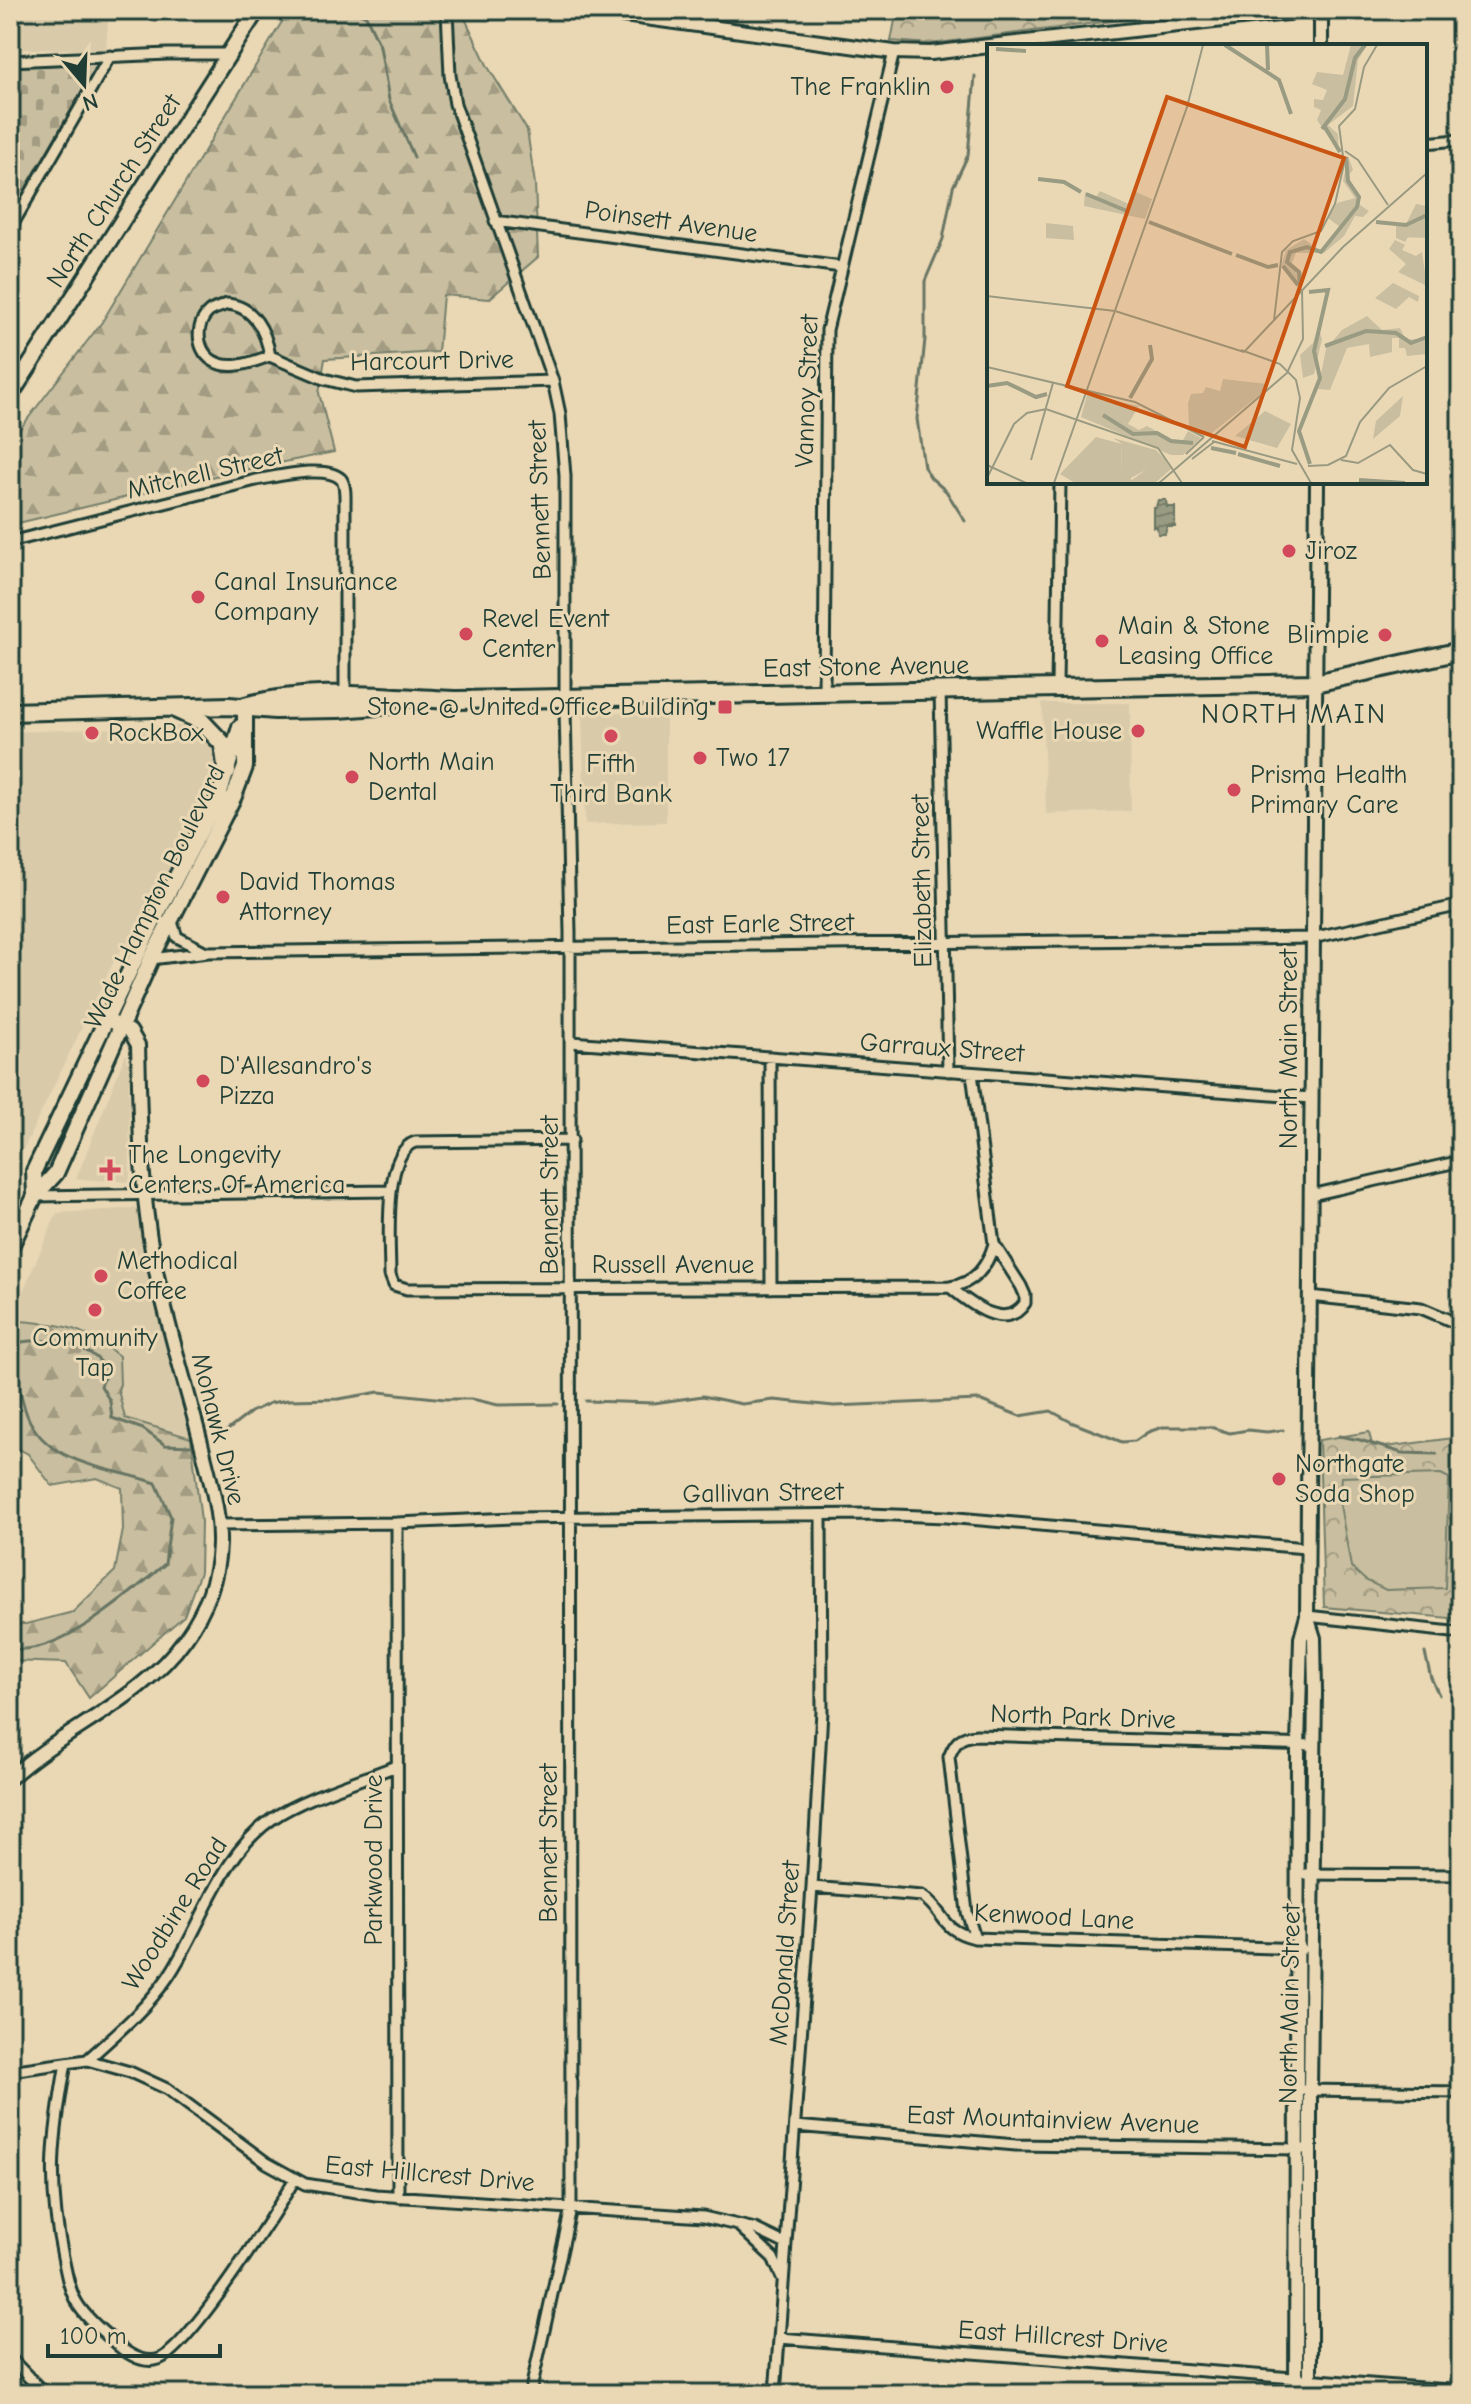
<svg xmlns="http://www.w3.org/2000/svg" width="1471" height="2404" viewBox="0 0 1471 2404" font-family="'Comic Neue',sans-serif">
<defs>
<pattern id="forest-firs" width="22" height="20" patternUnits="userSpaceOnUse" patternTransform="scale(2)"><rect width="22" height="20" fill="#c9bfa0"/><path d="M5 1l3.5 6h-7zM16 11l3.5 6h-7z" fill="#a39c83"/></pattern>
<pattern id="cemetery-stones" width="16" height="16" patternUnits="userSpaceOnUse" patternTransform="scale(2)"><rect width="16" height="16" fill="#c9bfa0"/><path d="M2 7V4a2 2 0 0 1 4 0v3zM10 15v-3a2 2 0 0 1 4 0v3z" fill="#a39c83"/></pattern>
<pattern id="park-crowns" width="20" height="18" patternUnits="userSpaceOnUse" patternTransform="scale(2)"><rect width="20" height="18" fill="#c9bfa0"/><path d="M2 6a3 3 0 1 1 6 0M12 15a3 3 0 1 1 6 0" fill="none" stroke="#a39c83"/></pattern>
<pattern id="water-rules" width="6" height="5" patternUnits="userSpaceOnUse" patternTransform="scale(2)"><rect width="6" height="5" fill="#999b82"/><path d="M0 2.5h6" fill="none" stroke="#7c806b"/></pattern>
</defs>
<rect width="100%" height="100%" fill="#ead8b5"/>
<filter id="ink" filterUnits="userSpaceOnUse"><feTurbulence type="fractalNoise" baseFrequency=".0125" numOctaves="2"/><feDisplacementMap in="SourceGraphic" scale="16" xChannelSelector="R" yChannelSelector="G"/><feConvolveMatrix kernelMatrix="1 2 1 2 8 2 1 2 1" color-interpolation-filters="sRGB"/></filter>
<g filter="url(#ink)">
<path fill="#d9cbaa" d="M10 10H109L106 50 10 49Z
M1042 703H1130L1131 811 1046 814Z
M666 712V822L585 824 582 713Z
M199 725 220 745 221 766 210 802 133 935 116 957 10 1177V732Z
M126 1053 129 1067 130 1182 76 1179Z
M138 1208 156 1295 191 1438 125 1418 118 1390 67 1325 10 1321 57 1213Z"/>
<path fill="url(#forest-firs)" stroke="#747e6a" stroke-width="2" d="M289 10H447L462 12 488 67 527 130 535 184 538 257 489 299 443 295 438 352 325 359 319 393 334 452 215 476 10 525V442L102 322Z
M20 1321C67 1325 82 1327 119 1356L120 1384 118 1390 125 1418 191 1438 201 1521 200 1572 184 1616 89 1698 66 1663 10 1661V1624H26L73 1612 115 1571 123 1530 122 1488 97 1478 52 1486 28 1454 10 1444V1349Z"/>
<path fill="url(#cemetery-stones)" stroke="#747e6a" stroke-width="2" d="M98 63 10 215V67Z"/>
<path fill="url(#park-crowns)" stroke="#747e6a" stroke-width="2" d="M897 10H1199L930 44 891 41Z
M1369 1432 1372 1445 1385 1447 1461 1437V1619L1324 1607 1319 1440Z"/>
<path fill="#c9bfa0" stroke="#747e6a" stroke-width="2" d="M1441 1474 1449 1478 1445 1588 1386 1590 1365 1580 1351 1567 1339 1499 1341 1477Z"/>
<path fill="url(#water-rules)" stroke="#687563" stroke-width="2" d="M1158 500H1166L1167 507H1175V527H1167L1165 534H1158L1157 527H1153V507H1156Z"/>
<g fill="none" stroke-linecap="round" stroke-linejoin="round">
<path stroke="#687563" stroke-width="3" d="M353 10 366 16 380 46 389 100 414 157
M965 521 946 491 931 478 924 467 917 419 925 339V281L943 239 953 187 968 155 975 76
M10 1349C17 1370 19 1394 27 1415 47 1466 111 1467 156 1483L171 1517 165 1564C131 1593 56 1659 10 1648
M11 1349 15 1343C44 1337 89 1341 107 1370L101 1386 110 1401 112 1418 143 1429 165 1445 191 1446
M586 1401 654 1403 703 1396 742 1404 774 1400 834 1406 979 1400 1020 1416 1051 1411 1071 1422 1122 1442 1135 1441 1148 1432 1163 1427H1210L1230 1433 1248 1430 1267 1432 1283 1430
M1339 1436 1360 1440 1402 1453 1437 1454
M215 1440 251 1412 270 1403 288 1400 339 1399 379 1392 445 1399H472L498 1405 558 1404
M1425 1653 1431 1678 1439 1695"/>
<g stroke="#1f3d34" stroke-width="15">
<path id="street" d="M447 10 450 75 455 104 553 381 560 414 565 476V709L570 932 571 2208 530 2394
M10 61 168 54H230
M1425 143 1458 140
M495 221 841 267
M10 229 110 56
M227 304C254 306 266 332 270 356 254 361 237 369 220 364 198 358 192 327 209 312 214 308 221 307 227 304Z
M270 356 324 379 356 387 553 381
M10 542 256 480C275 477 326 464 341 479 346 485 345 498 345 505V694
M1057 686 1060 482
M940 690 948 1071
M824 691 827 330 894 52
M171 919 177 937 204 951
M151 959 208 952 1312 938 1461 905
M571 1042 1311 1098
M770 1057 771 1288
M572 1140 415 1142C382 1153 390 1246 390 1275L394 1285 407 1289 950 1287C975 1283 987 1267 994 1244
M1311 1195 1461 1161
M35 1196 390 1191
M950 1287C969 1303 1006 1333 1025 1303V1295L1021 1286 994 1244 972 1073
M1309 1296 1421 1308 1461 1325
M397 1523 398 2197
M219 1525 397 1523 513 1518 869 1514 946 1517 1306 1548
M1307 1616 1461 1633
M1297 1874 1461 1875
M812 1887 922 1896C946 1913 940 1930 975 1938L1302 1949
M975 1938 967 1912 949 1757C955 1742 960 1736 977 1735L1315 1745
M87 2060C116 2034 146 2009 168 1977 203 1925 219 1856 272 1819 302 1798 361 1780 396 1766
M66 2063C53 2136 47 2183 63 2257 66 2272 69 2290 77 2303 85 2317 99 2328 111 2339 122 2350 141 2365 159 2359 188 2349 276 2212 294 2180
M10 2071 87 2060 130 2072 167 2089 267 2163 305 2184 376 2195 703 2217 755 2229 786 2244
M1304 2090 1461 2092
M795 2126 1016 2145 1303 2149
M740 2227 773 2258 783 2280
M779 2338 1461 2391
M10 2358 45 2394
M275 2393 277 2394
M23 2394 37 2387
M775 2394 812 1887 822 1711 821 1515"/>
</g>
<g stroke="#1f3d34" stroke-width="18">
<path id="secondary" d="M587 10 894 52 931 53 989 46
M989 46 1314 10
M1321 46V10
M1307 1616 1314 1638 1315 1691 1310 2090V2394
M10 1778C65 1728 141 1701 185 1639 205 1611 218 1580 219 1544 220 1510 209 1476 201 1443 185 1381 165 1319 153 1256 140 1186 140 1116 138 1045L130 1031 106 1019
M1296 2394 1298 1746 1301 1638 1307 1616 1317 482"/>
</g>
<g stroke="#1f3d34" stroke-width="20">
<path id="primary" d="M10 396 257 10
M35 1196 34 1171 154 920 220 793 240 727
M10 1248 35 1196 56 1173 151 959 234 796 245 767V706"/>
</g>
<g stroke="#1f3d34" stroke-width="22">
<path id="highway" d="M245 706C316 686 387 698 459 700L1315 683 1461 651
M177 710 201 721 223 744 227 772
M10 712 229 706 275 710 339 709 390 705"/>
</g>
<use href="#street" stroke="#ead8b5" stroke-width="9"/>
<use href="#secondary" stroke="#ead8b5" stroke-width="12"/>
<use href="#primary" stroke="#ead8b5" stroke-width="14"/>
<use href="#highway" stroke="#ead8b5" stroke-width="16"/>
</g>
</g>
<g fill="#d1495b" stroke="#ead8b5" stroke-width="3">
<circle cx="947" cy="87" r="8"/>
<circle cx="1289" cy="551" r="8"/>
<circle cx="198" cy="597" r="8"/>
<circle cx="466" cy="634" r="8"/>
<circle cx="1385" cy="635" r="8"/>
<circle cx="1102" cy="641" r="8"/>
<rect x="717" y="699" width="16" height="16" rx="4"/>
<circle cx="1138" cy="731" r="8"/>
<circle cx="92" cy="733" r="8"/>
<circle cx="611" cy="736" r="8"/>
<circle cx="700" cy="758" r="8"/>
<circle cx="352" cy="777" r="8"/>
<circle cx="1234" cy="790" r="8"/>
<circle cx="223" cy="897" r="8"/>
<circle cx="203" cy="1081" r="8"/>
<path d="M106 1158h8v8h8v8h-8v8h-8v-8h-8v-8h8z"/>
<circle cx="101" cy="1276" r="8"/>
<circle cx="95" cy="1310" r="8"/>
<circle cx="1279" cy="1479" r="8"/>
</g>
<g text-anchor="middle" dominant-baseline="central" stroke-width="6" stroke-linejoin="round" paint-order="stroke">
<g font-size="26" fill="#1f3d34" stroke="#ead8b5" text-anchor="start">
<text x="931" y="87" text-anchor="end">The Franklin</text>
<text x="1305" y="551">Jiroz</text>
<text x="214" y="582">Canal Insurance<tspan x="214" dy="30">Company</tspan></text>
<text x="482" y="619">Revel Event<tspan x="482" dy="30">Center</tspan></text>
<text x="1118" y="626">Main &amp; Stone<tspan x="1118" dy="30">Leasing Office</tspan></text>
<text x="1369" y="635" text-anchor="end">Blimpie</text>
<text x="709" y="707" text-anchor="end">Stone @ United Office Building</text>
<text x="1122" y="731" text-anchor="end">Waffle House</text>
<text x="108" y="733">RockBox</text>
<text x="716" y="758">Two 17</text>
<text x="368" y="762">North Main<tspan x="368" dy="30">Dental</tspan></text>
<text x="611" y="764" text-anchor="middle">Fifth<tspan x="611" dy="30">Third Bank</tspan></text>
<text x="1250" y="775">Prisma Health<tspan x="1250" dy="30">Primary Care</tspan></text>
<text x="239" y="882">David Thomas<tspan x="239" dy="30">Attorney</tspan></text>
<text x="219" y="1066">D'Allesandro's<tspan x="219" dy="30">Pizza</tspan></text>
<text x="128" y="1155">The Longevity<tspan x="128" dy="30">Centers Of America</tspan></text>
<text x="117" y="1261">Methodical<tspan x="117" dy="30">Coffee</tspan></text>
<text x="95" y="1338" text-anchor="middle">Community<tspan x="95" dy="30">Tap</tspan></text>
<text x="1295" y="1464">Northgate<tspan x="1295" dy="30">Soda Shop</tspan></text>
</g>
<g font-size="26" fill="#1f3d34" stroke="#ead8b5">
<text transform="translate(114 191) rotate(-57)">North Church Street</text>
<text transform="translate(671 222) rotate(8)">Poinsett Avenue</text>
<text transform="translate(432 361) rotate(-1)">Harcourt Drive</text>
<text transform="translate(807 391) rotate(-88)">Vannoy Street</text>
<text transform="translate(205 473) rotate(-13)">Mitchell Street</text>
<text transform="translate(540 500) rotate(-92)">Bennett Street</text>
<text transform="translate(866 667) rotate(-1)">East Stone Avenue</text>
<text transform="translate(922 881) rotate(-91)">Elizabeth Street</text>
<text transform="translate(155 897) rotate(-64)">Wade Hampton Boulevard</text>
<text transform="translate(760 924) rotate(-1)">East Earle Street</text>
<text transform="translate(942 1048) rotate(4)">Garraux Street</text>
<text transform="translate(1289 1049) rotate(-90)">North Main Street</text>
<text transform="translate(550 1195) rotate(-90)">Bennett Street</text>
<text x="673" y="1265">Russell Avenue</text>
<text transform="translate(218 1429) rotate(76)">Mohawk Drive</text>
<text transform="translate(763 1493) rotate(-1)">Gallivan Street</text>
<text transform="translate(1083 1717) rotate(2)">North Park Drive</text>
<text transform="translate(549 1843) rotate(-90)">Bennett Street</text>
<text transform="translate(374 1860) rotate(-90)">Parkwood Drive</text>
<text transform="translate(175 1914) rotate(-58)">Woodbine Road</text>
<text transform="translate(1054 1917) rotate(3)">Kenwood Lane</text>
<text transform="translate(785 1953) rotate(-86)">McDonald Street</text>
<text transform="translate(1290 2004) rotate(-89)">North Main Street</text>
<text transform="translate(1053 2120) rotate(2)">East Mountainview Avenue</text>
<text transform="translate(430 2174) rotate(5)">East Hillcrest Drive</text>
<text transform="translate(1063 2337) rotate(4)">East Hillcrest Drive</text>
</g>
<g font-size="28" letter-spacing="2" fill="#1f3d34" stroke="#ead8b5">
<text x="1294" y="714">NORTH MAIN</text>
</g>
</g>
<g transform="translate(987 44)">
<rect width="440" height="440" fill="#ead8b5"/>
<path d="M364 1H380L371 16 366 62 341 81 351 90 352 109 330 76 334 66 327 63V55L336 56 340 46 325 40 330 28 356 31ZM361 112 366 126 361 132 373 161 382 167 376 173 368 172 357 192 337 209H309L305 219 318 231 310 243 294 222 299 206 317 195 334 207 348 191 353 183 341 174 350 159 368 154 356 137ZM440 152V194L411 193V182L419 180 429 160 439 162ZM408 196 418 201 415 206 429 212 435 208 440 242 411 228 419 220 402 205ZM380 272 395 286 413 284 419 296 440 294V310L420 312 418 304H412V294H405V308L383 313 382 300 360 304 343 346 331 345 339 305 355 286ZM331 283 335 295 327 330 316 334 313 311 326 299ZM236 335 280 340 275 349 221 392 202 383 201 359 204 350 216 349 219 343 233 347ZM416 352 413 372 386 395 389 377ZM126 394 169 406 179 416 177 431 168 421 142 435 134 424 135 400Z" fill="#c9bfa0"/>
<path d="M278 367 304 380 290 404 248 392ZM109 393 135 400 134 424 145 436 176 413 184 425 168 439H88L73 430Z" fill="#c9bfa0"/>
<path d="M113 147 142 160 149 148 165 155 158 175 97 162 98 148 109 153ZM440 170V178L427 183 418 198 409 194V180L421 181ZM59 179 86 182 87 196 59 194ZM406 239 432 252 431 258 422 253 409 265 388 254ZM100 351 152 362 141 380 152 386 160 382 185 396H196L201 387 214 394 196 411H184L94 373Z" fill="#c9bfa0"/>
<path fill="none" stroke="#999b82" stroke-width="4" d="M238 1 292 36 304 70M280 1 281 26M9 5 39 7M338 83 353 108M335 85 358 55 368 14 378 1M51 135 77 138 94 148M99 150 140 167M162 178 245 210M389 178 419 181 440 171M249 211 281 223 291 221M296 222 311 241M313 241 312 228 300 218 303 208 320 203 334 208 370 163 372 153 361 137 359 113M322 248 341 246 327 307 333 334 312 387 323 420M338 302 379 287 409 289 424 299 440 293M0 342 20 339 49 353 60 350M143 354 165 315 163 301M116 371 146 390 170 389 184 397 206 399M224 404 249 409M251 410 293 422M372 436 418 439"/>
<path fill="none" stroke="#999a81" stroke-width="2" d="M358 107 371 116 401 161M0 252 128 267 257 308M287 276 295 208 306 197 334 187 348 160 357 120 352 82 368 65 377 23 390 1M254 306 293 320 309 336 313 354 305 406 324 439M257 308 356 203 440 129M0 323 148 358 217 393M225 397 310 420M199 410 217 393M205 415 227 398M44 416 66 339M354 416 371 419 403 401 426 426 440 430M0 421 39 439M321 422 341 421 359 412 373 378 402 344 440 322M0 434 27 380 40 369 59 365 171 404 195 439M67 439 200 63 216 1M172 439 300 329 316 295 315 245"/>
<path fill="#ca5512" fill-opacity="0.15" stroke="#ca5512" stroke-width="4" d="M180 53 357 114 258 403 80 342Z"/>
<rect width="440" height="440" fill="none" stroke="#1f3d34" stroke-width="4"/>
</g>
<rect width="1471" height="2404" fill="none" stroke="#ead8b5" stroke-width="40"/>
<rect x="20" y="20" width="1431" height="2364" fill="none" stroke="#1f3d34" stroke-width="3" filter="url(#ink)"/>
<g transform="translate(84 84) rotate(161)" stroke="#ead8b5" stroke-width="6" paint-order="stroke">
<path d="M0-6L14 30L0 20L-14 30Z" fill="#1f3d34"/>
<text y="-12" font-size="22" font-weight="bold" text-anchor="middle" fill="#1f3d34">N</text>
</g>
<path d="M48 2344v12h172v-12" fill="none" stroke="#1f3d34" stroke-width="4"/>
<text x="60" y="2344" font-size="24" fill="#1f3d34" stroke="#ead8b5" stroke-width="6" paint-order="stroke">100 m</text>
</svg>
